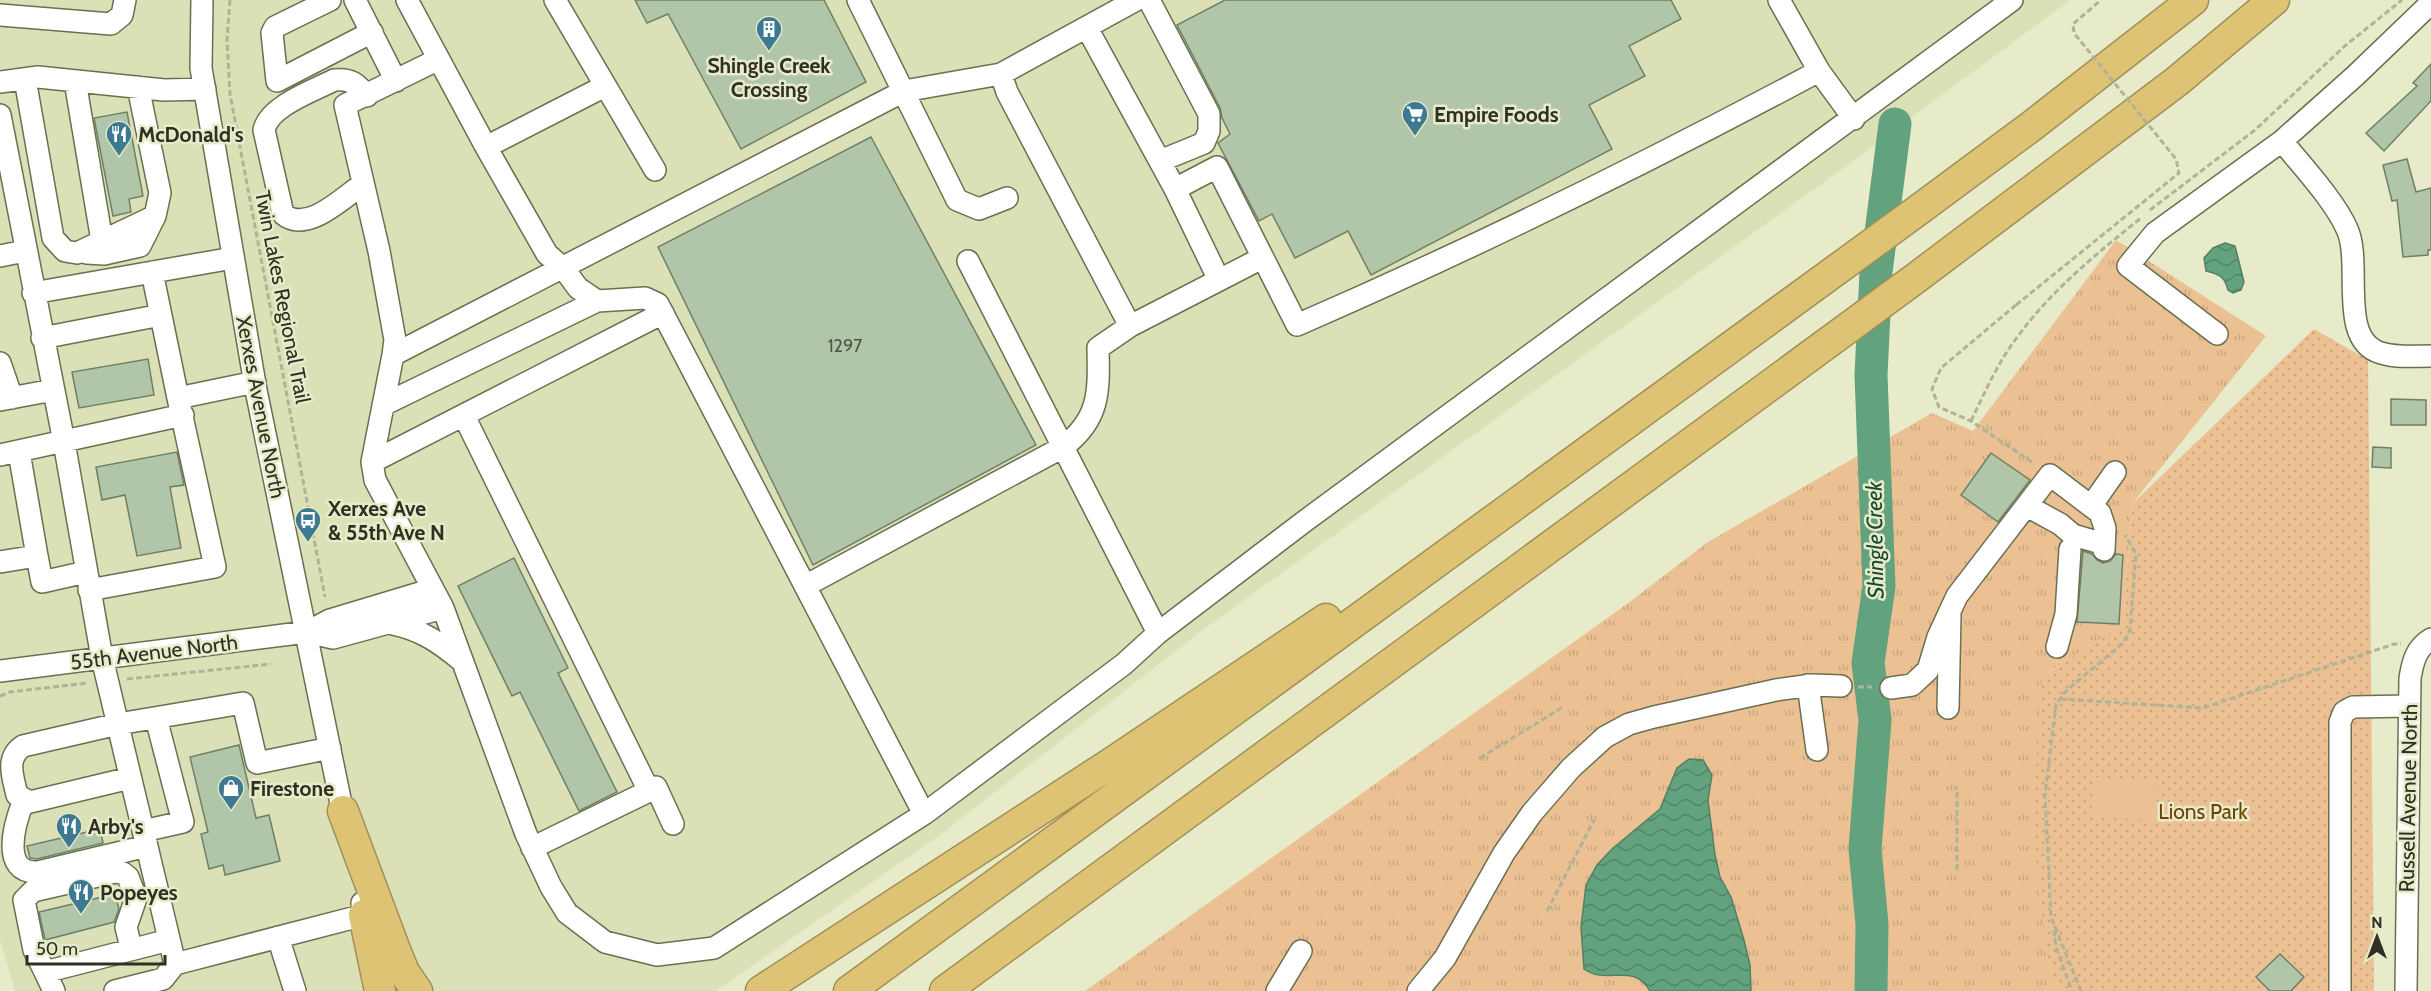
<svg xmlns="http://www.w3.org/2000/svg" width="2431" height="991" viewBox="0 0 2431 991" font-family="Cabin,sans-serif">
<defs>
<pattern id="grass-tufts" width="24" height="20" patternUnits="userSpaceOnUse" patternTransform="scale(1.5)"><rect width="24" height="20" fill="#ebc194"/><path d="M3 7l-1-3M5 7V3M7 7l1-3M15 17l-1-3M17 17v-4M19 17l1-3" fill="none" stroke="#caa67f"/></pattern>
<pattern id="park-dots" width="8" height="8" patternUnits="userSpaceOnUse" patternTransform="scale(1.5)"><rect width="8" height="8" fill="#ebc194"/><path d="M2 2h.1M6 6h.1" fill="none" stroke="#caa67f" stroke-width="1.8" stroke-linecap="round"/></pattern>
<pattern id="water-waves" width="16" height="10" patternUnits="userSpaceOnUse" patternTransform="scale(1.5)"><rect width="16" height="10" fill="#63a27f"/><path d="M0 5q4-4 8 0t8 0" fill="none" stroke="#528468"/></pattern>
</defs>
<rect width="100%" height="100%" fill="#e7ebc9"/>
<path fill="#dbe0b6" d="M0 0H2070L1842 169 1200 632 940 835 716 991H15L0 940Z"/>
<path fill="url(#grass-tufts)" d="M2116 240 2266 336 2132 504 2123 624 2042 677 2046 955 2059 991H1085L1627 604 1708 542 1932 413 1973 431Z"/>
<path fill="url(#park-dots)" d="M2314 329 2368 360 2374 991H2059L2046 955 2033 814 2042 677 2123 624 2132 504Z"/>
<path fill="#ebc194" d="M2093 777 2158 780 2156 820 2091 817Z"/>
<path fill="url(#water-waves)" stroke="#538063" stroke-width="1.5" d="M2225 243 2235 246 2244 282 2241 290 2233 293 2228 290C2225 277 2219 274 2206 271L2204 258 2213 248Z
M1689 759 1703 760 1712 775 1708 800 1715 855 1720 877 1731 897 1744 940 1750 965 1751 991H1650C1633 961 1607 986 1584 969L1581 927 1586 885 1597 865 1612 849 1660 809 1677 768Z"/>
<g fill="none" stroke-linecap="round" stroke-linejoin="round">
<path stroke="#63a27f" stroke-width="33" d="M1871 991 1872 924 1865 849 1875 720 1868 663 1879 586 1871 375 1876 272 1895 124"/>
</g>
<path fill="#b1c5a8" stroke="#6e8166" stroke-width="1.5" d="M635 0H824L866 82 741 149 668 14 647 23Z
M1225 0H1671L1681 19 1629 46 1645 76 1589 105 1612 149 1371 275 1348 231 1295 258 1272 214 1259 221 1218 143 1230 134 1222 118 1220 108 1177 25Z
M2431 64V101L2384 151 2366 133 2417 86 2413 83Z
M127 112 143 196 129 199 131 212 113 216 94 118Z
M871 137 1036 445 813 565 658 247Z
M2407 159 2416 192 2431 188V250H2428V255L2403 257 2397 200 2392 201 2383 165Z
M148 359 154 395 79 408 72 372Z
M2391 399 2426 400V425H2391Z
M2373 447 2391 448V468L2372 467Z
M177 452 184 485 170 487 181 548 137 556 125 495 102 500 96 467Z
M1991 453 2030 480 1998 522 1961 495Z
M2083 551 2092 554 2097 560 2103 563 2110 561 2116 554 2123 555 2119 624 2077 622Z
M514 558 568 668 558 673 617 792 579 811 520 692 512 696 458 586Z
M239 745 256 818 269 815 280 861 225 875 223 865 209 869 201 834 208 832 190 757Z
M100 829 103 843 37 859 30 858 27 846Z
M115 894 119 909 114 922 45 940 39 912Z
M2280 954 2304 977 2291 991H2270L2256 977Z"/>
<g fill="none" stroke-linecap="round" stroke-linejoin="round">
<g stroke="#6b6f50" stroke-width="24">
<path id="minor" d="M202 0 201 68 256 390 345 823
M330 0 275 27 272 33 277 81 372 32
M355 0 396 81
M407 0 486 147 547 254 564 269 578 288 597 301 645 298 658 304 924 814
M555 0 655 170
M858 0 957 200 979 209 1007 198
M1136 0 1001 74 904 91 393 355 372 462 375 480 443 608 526 834 551 887 567 913 605 942 657 955 714 948 924 814 1124 664 1158 633 1305 521 2012 0
M1149 0 1209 114V131L1204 143 1160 161
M1779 0 1819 71 1854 119
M0 15 111 24 122 15 125 0
M1087 28 1175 189 1219 280
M1001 74 1007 92 1130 326
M25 79 53 238 65 251 77 253 155 216 160 193 138 87
M75 81 102 241
M0 82 38 77 164 90 205 89
M0 115 64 442 102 658 175 964
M2282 141C2301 165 2335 201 2347 229 2363 263 2337 340 2381 353 2397 358 2415 356 2431 356
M486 147 605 86
M363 184C342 198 307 234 283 214L264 130C269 106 313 91 334 80 351 78 357 84 367 96
M1175 189 1217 167 1297 325C1474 248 1649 162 1819 71
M87 253 104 254 140 246 155 216
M0 256 25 251
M152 272 178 398 255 382
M33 293 233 258
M2217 334 2128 266 2155 233 2282 141 2355 76 2431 3
M42 338 161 315
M393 355 395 340 379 251 345 105 439 59
M0 363 12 398
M0 400 53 390
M383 405 597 301
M464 416 649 791 532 848
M0 455 183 415
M372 462 663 313
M2027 506 2060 524 2073 535 2104 544
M2091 506 2115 472
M37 556 42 582 86 572
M0 562 37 556 19 452
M805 586 1063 447 968 261
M89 590 215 567 178 398
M393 624C422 630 440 643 462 661
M307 632 330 620 433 589
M1158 633 1063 447C1100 419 1099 392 1098 348L1130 326 1262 258
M2057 647 2066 614 2070 549
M0 671 307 632 333 638 443 608
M1808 685 1817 750
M1891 688 1912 685 1928 670 1938 637 1957 596 2050 475 2100 513 2105 528 2104 550
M1948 708 1950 615
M130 778 30 802 17 795C13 777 5 758 23 746L118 724 243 703 257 763 330 748
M649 791 656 787 673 824
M24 800C14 824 0 874 38 872L147 846
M143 831 183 822 156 718
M278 937 295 991
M45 972 34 950 24 900 33 891 115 872 123 873 128 877 136 898 126 927 131 948
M54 991 45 972 169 940
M115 991 163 979 175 964 364 915 362 903
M1277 991 1301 951
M1418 991 1445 958 1504 853 1532 813 1571 768 1605 737 1629 724 1654 717 1776 690 1812 685 1841 686
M2340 991V722L2344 712 2353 707 2409 706
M2406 991 2410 678C2413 661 2416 648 2431 639"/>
</g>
<g stroke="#a09058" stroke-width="33">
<path id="highway" d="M343 811 395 950 404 972 417 991
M364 915 380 991
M761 991 1110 764 1326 619
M849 991 1917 211 2033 125 2193 0
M945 991 1916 278 2176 82 2274 0"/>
</g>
<path stroke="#afb397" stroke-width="3" stroke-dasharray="6 3" stroke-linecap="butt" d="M230 0 227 40 230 94 325 597
M2150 210 2255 130 2346 45 2402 0
M2016 305 1941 368 1932 389 1939 407 1971 421 2035 464
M1971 421C1985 392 1998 362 2018 336 2052 290 2096 254 2141 218
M127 679 271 664
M1858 687H1872
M0 696 10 692 88 683
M2060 699 2203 708 2394 644H2401
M1480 758 1563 707
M1957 870V787
M1547 911 1594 820
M2054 930 2056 947 2072 991
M2081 991 2051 917 2045 795 2056 704 2066 691 2123 643 2130 630 2136 554 2125 535"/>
<use href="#minor" stroke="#fff" stroke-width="21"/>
<use href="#highway" stroke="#dec374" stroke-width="30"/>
<path stroke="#afb397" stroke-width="3" stroke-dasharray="6 3" stroke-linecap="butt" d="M2016 305 2179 173 2176 159 2074 33 2073 24 2101 0"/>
</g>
<defs>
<g id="building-pin" transform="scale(1.35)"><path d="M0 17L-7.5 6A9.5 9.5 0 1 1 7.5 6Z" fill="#3d7991" stroke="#e7ebc9"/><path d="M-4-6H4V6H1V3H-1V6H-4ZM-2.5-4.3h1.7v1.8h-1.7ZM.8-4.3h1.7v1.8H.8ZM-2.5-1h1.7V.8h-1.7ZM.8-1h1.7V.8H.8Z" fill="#fff"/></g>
<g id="supermarket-pin" transform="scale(1.35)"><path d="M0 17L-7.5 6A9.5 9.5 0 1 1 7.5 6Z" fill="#3d7991" stroke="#e7ebc9"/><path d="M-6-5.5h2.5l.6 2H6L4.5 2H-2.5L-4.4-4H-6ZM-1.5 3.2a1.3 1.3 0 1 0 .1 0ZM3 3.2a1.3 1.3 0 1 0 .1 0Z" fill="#fff"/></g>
<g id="restaurant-pin" transform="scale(1.35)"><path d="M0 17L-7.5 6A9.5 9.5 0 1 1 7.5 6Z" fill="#3d7991" stroke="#e7ebc9"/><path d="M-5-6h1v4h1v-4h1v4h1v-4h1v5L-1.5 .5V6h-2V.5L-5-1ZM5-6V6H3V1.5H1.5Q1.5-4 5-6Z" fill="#fff"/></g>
<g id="bus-pin" transform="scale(1.35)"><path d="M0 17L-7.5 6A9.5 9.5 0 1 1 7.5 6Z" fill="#3d7991" stroke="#e7ebc9"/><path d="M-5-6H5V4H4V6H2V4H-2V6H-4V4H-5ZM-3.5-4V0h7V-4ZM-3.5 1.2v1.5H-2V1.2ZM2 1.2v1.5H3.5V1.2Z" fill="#fff"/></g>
<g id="shop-pin" transform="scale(1.35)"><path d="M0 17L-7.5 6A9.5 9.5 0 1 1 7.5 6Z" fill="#3d7991" stroke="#e7ebc9"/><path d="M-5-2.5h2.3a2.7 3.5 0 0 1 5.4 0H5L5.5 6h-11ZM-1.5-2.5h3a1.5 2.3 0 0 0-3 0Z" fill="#fff"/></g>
</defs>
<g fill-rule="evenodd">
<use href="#building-pin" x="769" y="29"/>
<use href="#supermarket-pin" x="1415" y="114"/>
<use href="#restaurant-pin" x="119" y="134"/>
<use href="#bus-pin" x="308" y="520"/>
<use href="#shop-pin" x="231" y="788"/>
<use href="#restaurant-pin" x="69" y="826"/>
<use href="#restaurant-pin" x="81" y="892"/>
</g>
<g text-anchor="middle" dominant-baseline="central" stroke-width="5" stroke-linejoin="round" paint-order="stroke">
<g font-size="18" fill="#4f5544">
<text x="845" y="346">1297</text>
</g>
<g font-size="21" font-weight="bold" fill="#2e3023" stroke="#e7ebc9" text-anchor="start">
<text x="769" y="65" text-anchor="middle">Shingle Creek<tspan x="769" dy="24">Crossing</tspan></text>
<text x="1434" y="114">Empire Foods</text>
<text x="138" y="134">McDonald's</text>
<text x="328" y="508">Xerxes Ave<tspan x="328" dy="24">&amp; 55th Ave N</tspan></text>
<text x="250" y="788">Firestone</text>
<text x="88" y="826">Arby's</text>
<text x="100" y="892">Popeyes</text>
</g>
<g font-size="21" fill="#2e3023" stroke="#e7ebc9">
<text transform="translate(283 297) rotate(79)">Twin Lakes Regional Trail</text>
<text transform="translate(261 407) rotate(79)">Xerxes Avenue North</text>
<text transform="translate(154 652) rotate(-7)">55th Avenue North</text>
<text transform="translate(2408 798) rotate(-89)">Russell Avenue North</text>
</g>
<g font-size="21" fill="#6e4301" stroke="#e7ebc9">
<text x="2203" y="811">Lions Park</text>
</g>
<g font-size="22" font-style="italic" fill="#164830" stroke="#e7ebc9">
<text transform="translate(1875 540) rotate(-91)">Shingle Creek</text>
</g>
</g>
<g transform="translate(2377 937)" stroke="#e7ebc9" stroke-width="4.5" paint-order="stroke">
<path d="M0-4.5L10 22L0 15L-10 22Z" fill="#2e3023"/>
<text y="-9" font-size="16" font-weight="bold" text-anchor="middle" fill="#2e3023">N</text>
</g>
<path d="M27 955v9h138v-9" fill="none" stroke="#2e3023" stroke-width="3"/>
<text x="36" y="955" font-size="18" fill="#2e3023" stroke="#e7ebc9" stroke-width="4.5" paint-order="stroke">50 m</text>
</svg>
